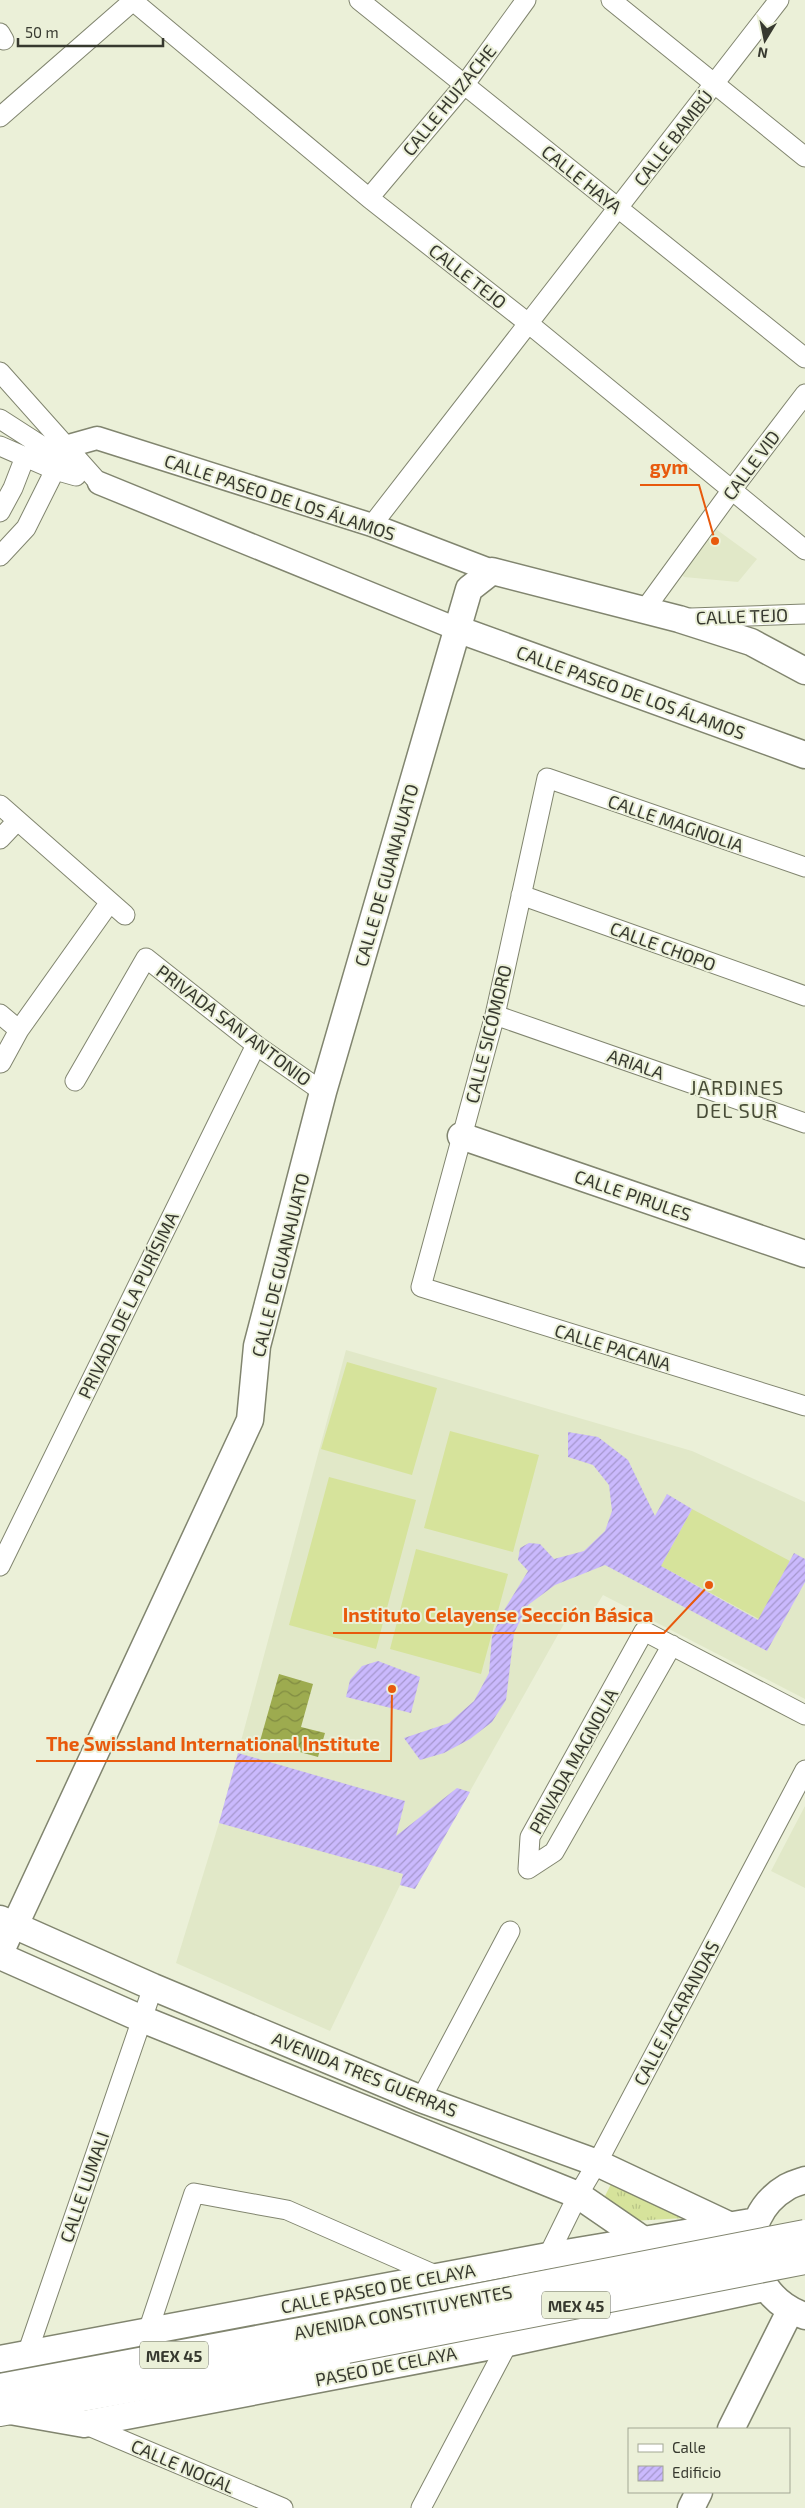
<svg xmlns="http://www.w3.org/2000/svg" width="805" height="2508" viewBox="0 0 805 2508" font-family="'Exo 2',sans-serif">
<defs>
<pattern id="grass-tufts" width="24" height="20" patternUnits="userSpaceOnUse" patternTransform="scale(1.25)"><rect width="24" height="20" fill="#d6e39b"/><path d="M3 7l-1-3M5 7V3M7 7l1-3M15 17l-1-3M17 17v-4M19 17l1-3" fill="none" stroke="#b8c486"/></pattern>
<pattern id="water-waves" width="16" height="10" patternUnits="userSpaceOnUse" patternTransform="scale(1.25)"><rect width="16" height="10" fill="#9dab4f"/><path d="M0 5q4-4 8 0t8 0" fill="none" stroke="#818c42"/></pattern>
<pattern id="building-hatch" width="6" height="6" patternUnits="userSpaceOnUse" patternTransform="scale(1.25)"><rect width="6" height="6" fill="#cab9fd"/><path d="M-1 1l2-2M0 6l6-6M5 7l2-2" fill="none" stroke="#a597cd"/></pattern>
</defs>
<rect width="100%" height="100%" fill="#ebf0d8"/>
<path fill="#e1e8c8" d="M709 524 757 559 738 582 684 577 678 569Z
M346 1350 692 1451 805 1502V1699L603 1595 585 1624 569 1615 415 1889 400 1885 330 2031 176 1963 219 1823Z
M805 1806V1888L771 1871Z"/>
<path fill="url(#grass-tufts)" d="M611 2184 685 2218 632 2221 605 2196Z"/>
<path fill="#d6e39b" d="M347 1362 437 1388 412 1475 321 1449Z
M450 1431 539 1455 513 1552 424 1528Z
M329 1477 416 1500 376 1649 289 1625Z
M692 1509 790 1561 759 1619 661 1566Z
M416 1549 508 1574 481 1674 390 1649Z"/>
<path fill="url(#water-waves)" d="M279 1674 313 1684 301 1727 325 1733 318 1757 260 1741Z"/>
<path fill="url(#building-hatch)" d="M568 1432 598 1437 628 1460 655 1516 667 1494 692 1509 661 1566 758 1620 794 1553 805 1559V1582L767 1651 605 1565 555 1585 528 1605 514 1633 506 1700 492 1722 470 1739 444 1753 420 1760 404 1738 449 1723 474 1701 489 1673 492 1636 503 1612 528 1571 518 1560 520 1548 529 1543 540 1544 554 1559 584 1551 605 1531 612 1511 609 1485 593 1465 568 1457Z
M378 1661 420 1677 411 1713 346 1697 350 1680 362 1666Z
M238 1753 405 1801 396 1836 457 1788 470 1792 415 1889 400 1885 403 1874 219 1823Z"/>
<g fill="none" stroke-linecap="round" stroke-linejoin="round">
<g stroke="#81856f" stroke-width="21">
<path id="minor" d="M359 0 805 358
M611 0 805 157
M133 1 369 198 528 323 805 550
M0 33 4 40
M0 117 134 0
M369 198 465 84 526 0
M0 372 99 483
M0 419 73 466
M0 446 55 470 76 476
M0 512 13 488 25 457
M372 525 779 0
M0 556 26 528 55 470
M645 609 731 491 805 394
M691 618 805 614
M0 805 125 915
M0 839 17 821
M805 867 547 778 495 1015 421 1287 805 1406
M521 895 805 996
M0 1014 19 1030
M495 1015 805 1123
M1 1063 19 1030 110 902
M75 1081 146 958 256 1045 323 1092
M0 1566 256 1045
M528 1869 530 1837 644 1631 805 1715
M528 1869 554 1852 672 1645
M421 2099 510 1931
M548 2256 578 2195 597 2163 805 1770
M148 2331 194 2193 287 2210 440 2277
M27 2354 153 1987
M84 2424 283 2508
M421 2508 508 2343"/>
</g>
<g stroke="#81856f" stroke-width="25">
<path id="tertiary" d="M65 447 97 438 372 525 492 571
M99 483 457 629
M0 1958 15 1925"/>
</g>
<g stroke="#81856f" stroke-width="29">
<path id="secondary" d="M457 629 805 755
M461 1136 805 1254
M0 1919 153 1987 421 2099 597 2163 731 2226
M15 1925 250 1420 257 1346 323 1092 469 589 492 571 679 619 751 642 805 671
M0 1956 142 2019 578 2195 645 2241
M805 2180C799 2182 792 2184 787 2187 731 2220 747 2297 805 2316
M0 2359 548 2256 757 2221
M10 2411 84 2424 508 2343 764 2288
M731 2429 790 2311
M691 2508 699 2492"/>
</g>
<g stroke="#81856f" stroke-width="30">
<path id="primary" d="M0 2388 348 2323
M0 2412 347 2349"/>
</g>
<use href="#minor" stroke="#fff" stroke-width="19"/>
<use href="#tertiary" stroke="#fff" stroke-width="22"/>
<use href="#secondary" stroke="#fff" stroke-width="26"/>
<use href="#primary" stroke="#fff" stroke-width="28"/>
<g stroke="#81856f" stroke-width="30" stroke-linecap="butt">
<path id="primary-bridge" d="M348 2323 805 2234
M347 2349 805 2260"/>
</g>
<use href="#primary-bridge" stroke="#fff" stroke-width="28"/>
</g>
<g text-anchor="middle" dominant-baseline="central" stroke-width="4" stroke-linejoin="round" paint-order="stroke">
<g fill="#ebf0d8" stroke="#6d7062" stroke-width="1">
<rect x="542" y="2291.5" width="68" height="27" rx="4"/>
<rect x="140" y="2341.5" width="68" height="27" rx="4"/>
</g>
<g font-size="16" font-weight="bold" fill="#37392f">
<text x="576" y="2305">MEX 45</text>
<text x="174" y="2355">MEX 45</text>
</g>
<g font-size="18" fill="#37392f" stroke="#ebf0d8">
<text transform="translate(449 100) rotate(-51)">CALLE HUIZACHE</text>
<text transform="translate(673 138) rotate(-52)">CALLE BAMBÚ</text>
<text transform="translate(582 179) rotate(39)">CALLE HAYA</text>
<text transform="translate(468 276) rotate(38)">CALLE TEJO</text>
<text transform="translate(751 465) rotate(-53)">CALLE VID</text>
<text transform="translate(280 497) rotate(18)">CALLE PASEO DE LOS ÁLAMOS</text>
<text transform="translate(742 616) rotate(-2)">CALLE TEJO</text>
<text transform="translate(631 692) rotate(20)">CALLE PASEO DE LOS ÁLAMOS</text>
<text transform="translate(676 823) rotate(19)">CALLE MAGNOLIA</text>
<text transform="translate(386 875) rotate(-74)">CALLE DE GUANAJUATO</text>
<text transform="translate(663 946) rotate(20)">CALLE CHOPO</text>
<text transform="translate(234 1025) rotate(37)">PRIVADA SAN ANTONIO</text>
<text transform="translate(488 1034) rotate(-76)">CALLE SICÓMORO</text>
<text transform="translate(636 1064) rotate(19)">ARIALA</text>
<text transform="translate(633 1195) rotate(19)">CALLE PIRULES</text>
<text transform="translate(280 1265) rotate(-76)">CALLE DE GUANAJUATO</text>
<text transform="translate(128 1305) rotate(-64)">PRIVADA DE LA PURÍSIMA</text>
<text transform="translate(613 1347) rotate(17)">CALLE PACANA</text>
<text transform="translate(573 1761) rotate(-61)">PRIVADA MAGNOLIA</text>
<text transform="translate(676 2013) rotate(-62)">CALLE JACARANDAS</text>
<text transform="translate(365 2074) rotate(22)">AVENIDA TRES GUERRAS</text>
<text transform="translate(84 2187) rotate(-71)">CALLE LUMALI</text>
<text transform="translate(378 2288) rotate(-11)">CALLE PASEO DE CELAYA</text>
<text transform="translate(403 2312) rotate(-11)">AVENIDA CONSTITUYENTES</text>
<text transform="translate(386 2366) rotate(-11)">PASEO DE CELAYA</text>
<text transform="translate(183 2466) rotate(23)">CALLE NOGAL</text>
</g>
<g font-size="20" letter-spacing="1" fill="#484c37" stroke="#ebf0d8">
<text x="737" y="1087">JARDINES<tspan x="737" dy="23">DEL SUR</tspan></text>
</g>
</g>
<path fill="none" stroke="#e8590c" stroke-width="2" d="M715 541L699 485H640M709 1585L664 1633H333M392 1689L391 1761H36"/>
<g fill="#e8590c" stroke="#ebf0d8" stroke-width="2">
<circle cx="715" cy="541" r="5"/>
<circle cx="709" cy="1585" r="5"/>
<circle cx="392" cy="1689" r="5"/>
</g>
<g font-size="19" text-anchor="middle" font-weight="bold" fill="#e8590c" stroke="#ebf0d8" stroke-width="4" stroke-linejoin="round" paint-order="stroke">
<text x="669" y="474">gym</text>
<text x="498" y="1622">Instituto Celayense Sección Básica</text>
<text x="213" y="1751">The Swissland International Institute</text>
</g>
<rect x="628" y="2428" width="162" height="65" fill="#ebf0d8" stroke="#a3a794"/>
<rect x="638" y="2444" width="25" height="8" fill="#ffffff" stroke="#a3a794"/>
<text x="672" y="2453" font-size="15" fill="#37392f">Calle</text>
<rect x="638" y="2466" width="25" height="15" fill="url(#building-hatch)" stroke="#a3a794"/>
<text x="672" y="2478" font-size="15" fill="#37392f">Edificio</text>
<g transform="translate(765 40) rotate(190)" stroke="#ebf0d8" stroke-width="4" paint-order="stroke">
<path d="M0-4L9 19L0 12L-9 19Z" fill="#37392f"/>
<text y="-8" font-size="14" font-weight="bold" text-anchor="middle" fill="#37392f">N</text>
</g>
<path d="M18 38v8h145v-8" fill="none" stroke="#37392f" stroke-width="2.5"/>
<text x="25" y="38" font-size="15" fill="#37392f" stroke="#ebf0d8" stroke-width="4" paint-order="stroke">50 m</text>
</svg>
